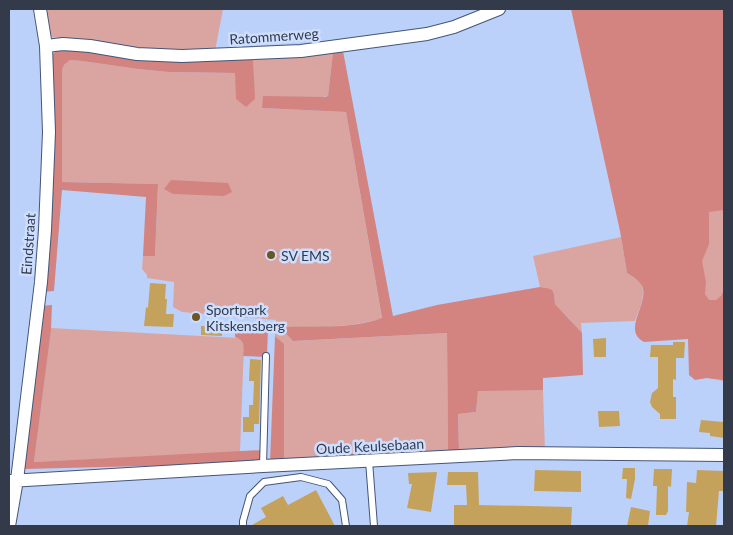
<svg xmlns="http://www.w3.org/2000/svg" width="733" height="535" viewBox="0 0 733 535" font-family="Lato,sans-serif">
<rect width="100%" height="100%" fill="#bcd1fa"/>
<path fill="#daa5a1" d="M43 9H223L215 51 145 50 52 37 47 32Z
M333 52 328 96 262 108 346 112 382 319 351 325 325 327 294 341 447 333 448 453 284 462V345L275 336 276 320 182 312 173 307 174 282 147 278V275L142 269 143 256H155L158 184 62 182V70L64 65 70 60 82 61 138 69 168 72 235 73 254 83 253 58Z
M724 192V381L707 378 677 200Z
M621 237 627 273C630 276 635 278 638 280 649 291 639 309 635 321L581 323 582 333 555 304 554 294 547 288 540 287 533 256Z
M51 328 239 338 242 342 244 346 240 452 34 462Z
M478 390H543L545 451 459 452 458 414 476 412Z"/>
<path fill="#d38480" d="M571 9H724V210L709 212V244L702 261 706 282 705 294 709 300H716L721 296 724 290V380L707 378 695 380 689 375 688 339 644 342C621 330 650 303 642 286 639 280 633 277 627 273L620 231Z
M58 50H67L253 58 255 99 246 107 236 99 235 73 168 72 138 69 82 61 70 60 64 65 62 70V182L158 184 155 256H143L146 197 62 190 54 291 42 292 51 55Z
M343 51 393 316 437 305 540 287 547 288 552 290 554 294 555 304 582 333 583 375 543 378V390L478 391 476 412 458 414 459 452 448 453 447 333 293 341 285 332 284 329 288 327C319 326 351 329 382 318L346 112 262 108 263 96 325 97 328 96 333 52Z
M171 180 228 183 232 192 224 196 173 194 164 189Z
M52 305 51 330 34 462 263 450V463L24 469 40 306Z
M235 323 268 328 267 357 243 356C244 348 245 340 235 337Z
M275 336 284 344V462H270Z"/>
<path fill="#c5a25c" d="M150 283 166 284 165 299H167L166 314H174L173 327 144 326 146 307 148 308Z
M208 322 222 323V336L201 335V326H208Z
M606 338V357H594L593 339Z
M673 342H685L684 358H676V380L673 379V397H676V419H660V414L652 407 650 402 652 393 658 388V357H650L651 345H673Z
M250 359 261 360 259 424H254V432H243V417H249V405H253L254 381H249Z
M598 411H619L620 426 599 427Z
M701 420 724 422V438L710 436V433L699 432Z
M623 468H635V479L631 499 626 498 627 479H622Z
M654 469H672L671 487 668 486V511L666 515H656L657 486H653Z
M535 470 581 471V492L534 491Z
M697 470 724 471V491H719L716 526H687L689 512H686L687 482 696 483Z
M437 472 431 512 407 508 412 484H409L408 473Z
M448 472H478L479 505 572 507 571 526H454V505H467L466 485H447Z
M316 490 335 526H250L266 517 261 508 283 496 288 505Z
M631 507 650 511 648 526H627Z"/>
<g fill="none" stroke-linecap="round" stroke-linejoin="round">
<g stroke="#445578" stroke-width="8">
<path id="lane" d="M369 461 374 526
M263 466 266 356
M243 526V521L250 496 264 482 301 477 328 484 342 500 346 526"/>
</g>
<g stroke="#445578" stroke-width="14">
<path id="street" d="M46 46 63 44 90 46 137 54 182 56 301 51 427 34 454 27 499 9
M9 481 263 466 518 453 724 455
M9 526 17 480 41 282 45 230 49 132 46 46 40 9"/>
</g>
<use href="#lane" stroke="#fff" stroke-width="6"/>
<use href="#street" stroke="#fff" stroke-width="12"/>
</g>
<g fill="#6d5525" stroke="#cddeff" stroke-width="2">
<circle cx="271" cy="255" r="5"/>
<circle cx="196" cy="317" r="5"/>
</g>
<g text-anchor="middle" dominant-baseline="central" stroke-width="5" stroke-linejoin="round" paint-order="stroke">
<g font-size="14" fill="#333b4b" stroke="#cddeff">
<text transform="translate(274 36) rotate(-4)">Ratommerweg</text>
<text transform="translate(28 244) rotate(-86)">Eindstraat</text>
<text transform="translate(370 446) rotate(-3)">Oude Keulsebaan</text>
</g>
<g font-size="14" fill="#333b4b" stroke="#cddeff" text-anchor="start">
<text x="281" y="255">SV EMS</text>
<text x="206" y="309">Sportpark<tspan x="206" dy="16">Kitskensberg</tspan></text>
</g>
</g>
<rect width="733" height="535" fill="none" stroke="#333b4b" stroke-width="20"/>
</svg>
